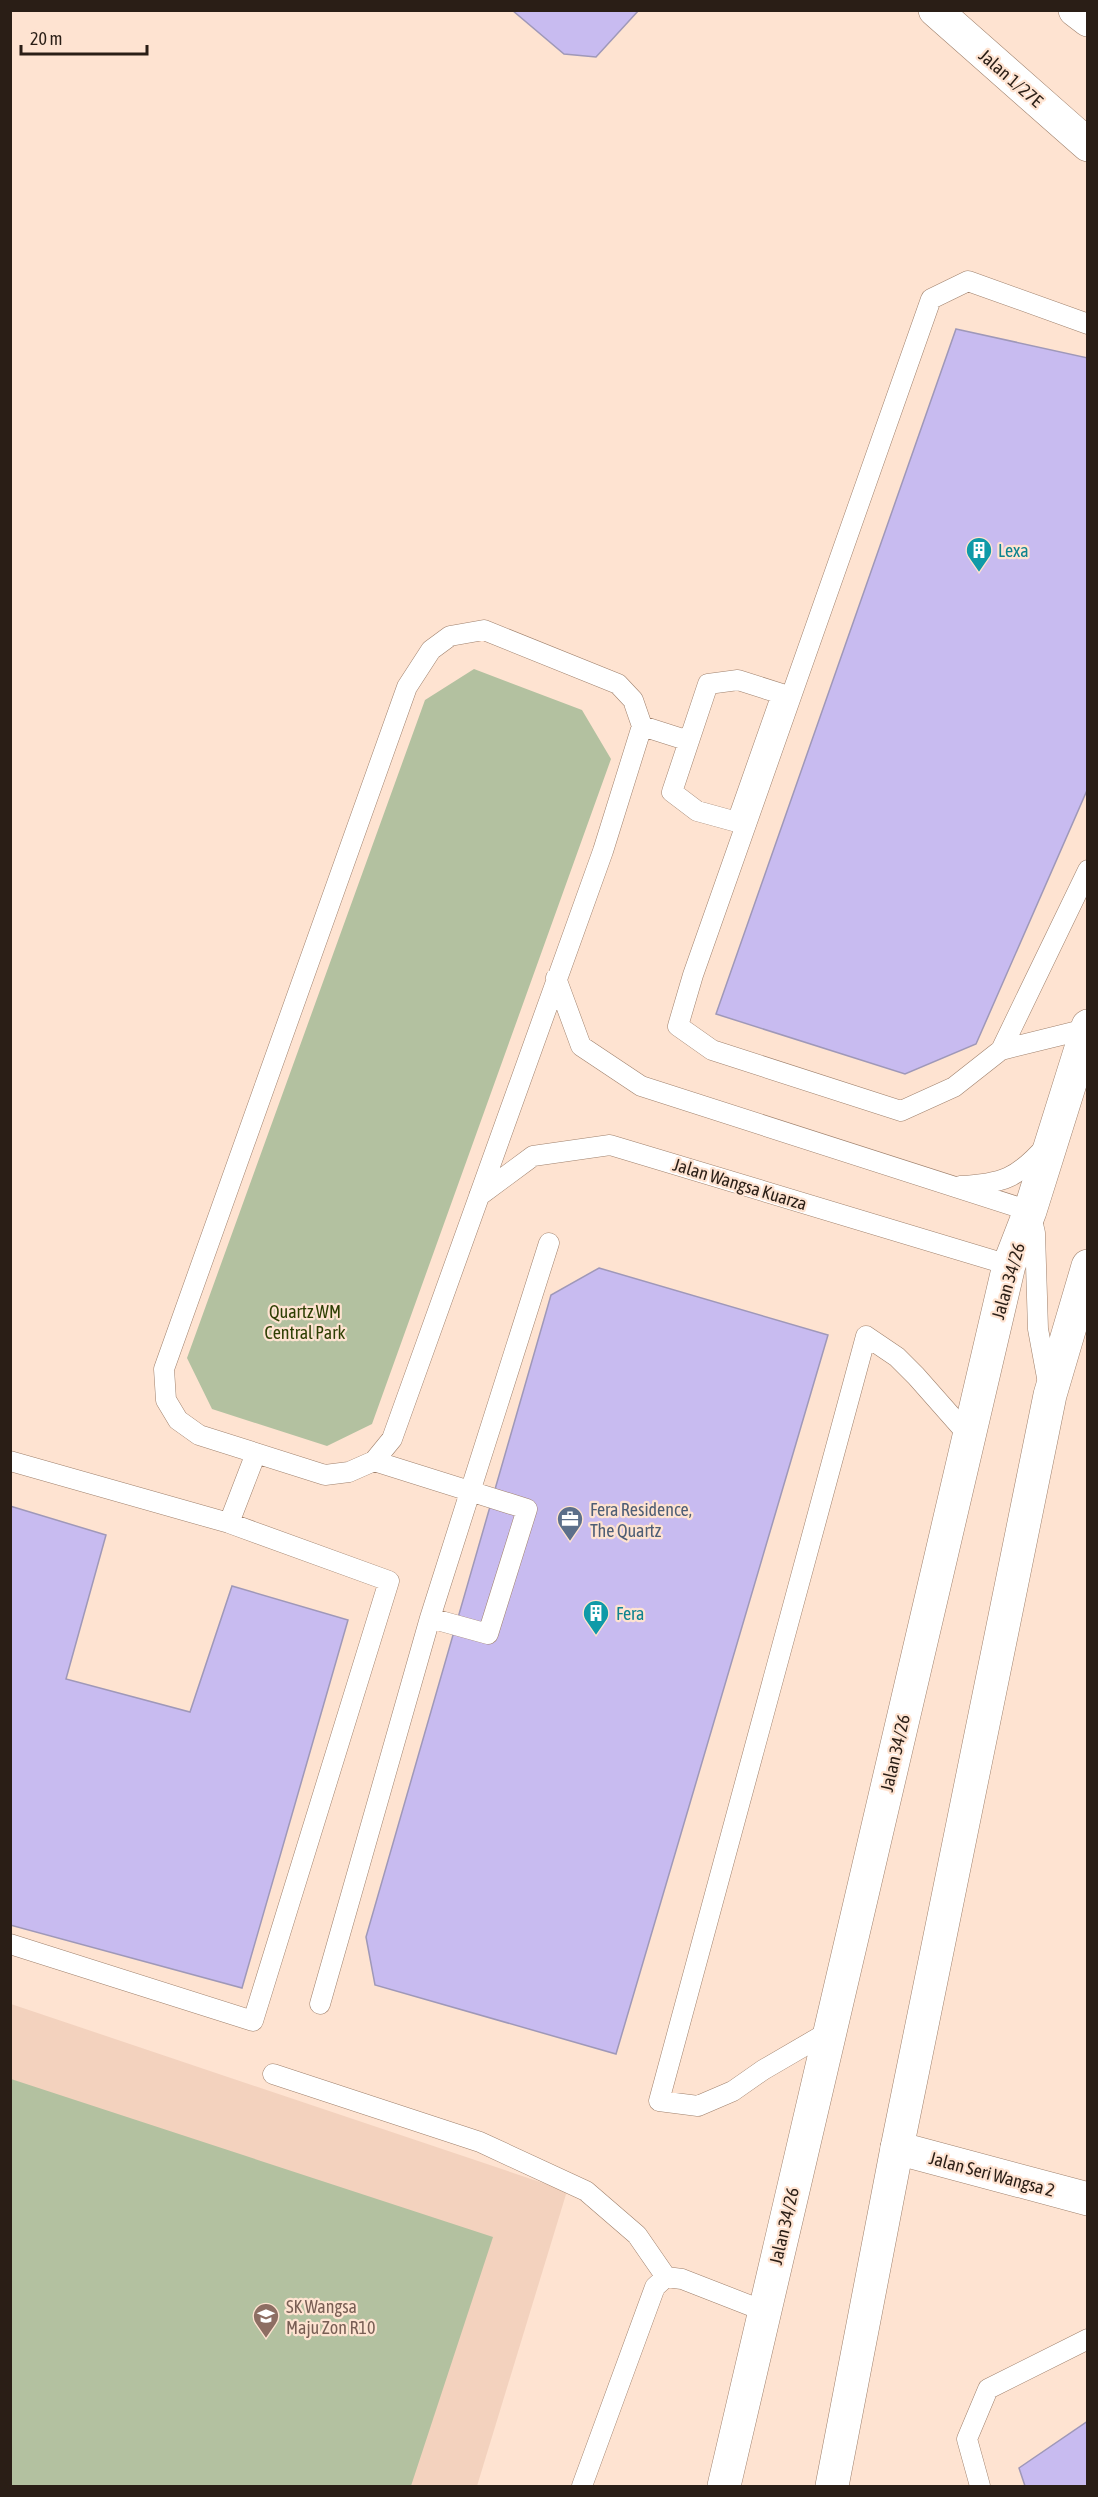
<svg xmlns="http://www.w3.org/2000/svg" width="1098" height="2497" viewBox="0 0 1098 2497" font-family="'Asap Condensed',sans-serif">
<rect width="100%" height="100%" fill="#fee3d1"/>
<path fill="#f3d2be" d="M11 2004 567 2191 477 2486H11Z"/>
<path fill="#b3c1a0" d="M474 669 582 710 611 759 372 1424 327 1446 212 1409 187 1358 425 700Z
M11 2079 493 2237 411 2486H11Z"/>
<path fill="#c8bbf0" stroke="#9f98b8" stroke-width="1.5" d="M512 10H639L596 57 564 54Z
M956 329 1088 358V788L976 1044 905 1074 716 1014Z
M599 1268 828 1335 616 2054 375 1985 366 1937 551 1295Z
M10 1506 106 1535 66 1679 190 1712 232 1586 348 1620 242 1988 10 1925Z
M1088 2421V2486H1025L1019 2468Z"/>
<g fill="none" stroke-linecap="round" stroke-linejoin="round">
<g stroke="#9f806c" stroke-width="21">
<path id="service" d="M1088 324 968 281 931 299 693 975 678 1026 712 1050 901 1111 954 1087 1001 1050 1088 870
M484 630 618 684 633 700 642 726 603 851 392 1439 374 1461 349 1472 325 1475 199 1435 178 1420 166 1400 164 1369 407 687 431 650 450 636Z
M738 680 782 694 737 822 697 811 672 792 708 684Z
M642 726 689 741
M556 978 581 1046 641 1086 1030 1211 1035 1233 1038 1329 1048 1383
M1001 1050 1086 1029
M960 1186C1002 1184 1018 1178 1046 1146
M479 1196 533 1156 610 1145 1009 1265
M10 1461 229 1523 389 1581 253 2021 10 1944
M374 1461 527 1509 488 1634 430 1618
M229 1523 256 1453
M320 2004 430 1618 549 1243
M830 2031 763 2070 733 2091 698 2106 659 2101 866 1336 897 1357 916 1376 969 1436
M273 2074 480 2142 586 2191 637 2235 666 2277
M582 2486 655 2287 666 2277 682 2279 764 2311
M980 2486 967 2439 988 2389 1088 2339"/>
</g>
<g stroke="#9f806c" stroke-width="34">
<path id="minor" d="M897 2148 1088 2199"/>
</g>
<g stroke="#9f806c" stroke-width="34">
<path id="tertiary" d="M935 10 1088 145
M1075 10 1088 20"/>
</g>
<g stroke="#9f806c" stroke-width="34">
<path id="secondary" d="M724 2486 1009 1265 1030 1211 1088 1026
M832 2486 897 2148 1050 1395 1088 1266"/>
</g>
<use href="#service" stroke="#fff" stroke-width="20"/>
<use href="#minor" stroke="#fff" stroke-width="33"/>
<use href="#tertiary" stroke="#fff" stroke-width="33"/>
<use href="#secondary" stroke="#fff" stroke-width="33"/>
</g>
<defs>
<g id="building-pin" transform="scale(1.35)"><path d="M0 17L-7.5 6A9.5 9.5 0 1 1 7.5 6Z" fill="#0f9aa8" stroke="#fee3d1"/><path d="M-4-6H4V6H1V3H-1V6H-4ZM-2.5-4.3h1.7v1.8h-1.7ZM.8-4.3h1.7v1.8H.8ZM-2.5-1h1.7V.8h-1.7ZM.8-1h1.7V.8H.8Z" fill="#fff"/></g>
<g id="office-pin" transform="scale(1.35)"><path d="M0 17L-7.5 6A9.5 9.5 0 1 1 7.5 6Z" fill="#5c6f8a" stroke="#fee3d1"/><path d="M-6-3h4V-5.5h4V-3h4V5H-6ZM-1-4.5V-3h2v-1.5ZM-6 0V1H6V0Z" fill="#fff"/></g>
<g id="school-pin" transform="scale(1.35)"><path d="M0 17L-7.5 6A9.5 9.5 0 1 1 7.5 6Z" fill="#8d6e63" stroke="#fee3d1"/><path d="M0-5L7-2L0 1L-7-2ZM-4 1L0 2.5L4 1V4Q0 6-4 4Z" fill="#fff"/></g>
</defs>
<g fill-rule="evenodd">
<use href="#building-pin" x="979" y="550"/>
<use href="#office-pin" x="570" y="1519"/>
<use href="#building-pin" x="596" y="1613"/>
<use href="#school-pin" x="266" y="2316"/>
</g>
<g text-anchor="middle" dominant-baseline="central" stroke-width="4.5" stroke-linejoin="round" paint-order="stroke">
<g font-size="18" fill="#2a1e16" stroke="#fee3d1">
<text transform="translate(1011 78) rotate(41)">Jalan 1/27E</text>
<text transform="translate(740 1184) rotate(17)">Jalan Wangsa Kuarza</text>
<text transform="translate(1008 1281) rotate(-74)">Jalan 34/26</text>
<text transform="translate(895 1753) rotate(-77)">Jalan 34/26</text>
<text transform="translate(992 2174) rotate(15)">Jalan Seri Wangsa 2</text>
<text transform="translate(784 2226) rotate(-77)">Jalan 34/26</text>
</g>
<g font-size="18" fill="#0d838f" stroke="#fee3d1" text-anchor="start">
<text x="998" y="550">Lexa</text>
<text x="616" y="1613">Fera</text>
</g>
<g font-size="18" fill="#2e3f03" stroke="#fee3d1">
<text x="305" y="1311">Quartz WM<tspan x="305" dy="21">Central Park</tspan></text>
</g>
<g font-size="18" fill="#4e5e75" stroke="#fee3d1" text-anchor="start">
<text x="590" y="1509">Fera Residence,<tspan x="590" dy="21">The Quartz</tspan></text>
</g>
<g font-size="18" fill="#785e54" stroke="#fee3d1" text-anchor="start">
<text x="286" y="2306">SK Wangsa<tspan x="286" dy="21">Maju Zon R10</tspan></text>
</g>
</g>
<rect width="1098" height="2497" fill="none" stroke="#2a1e16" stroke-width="24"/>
<path d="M21 45v9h126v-9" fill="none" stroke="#2a1e16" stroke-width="3"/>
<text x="30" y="45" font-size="18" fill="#2a1e16" stroke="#fee3d1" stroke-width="4.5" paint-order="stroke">20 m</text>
</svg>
